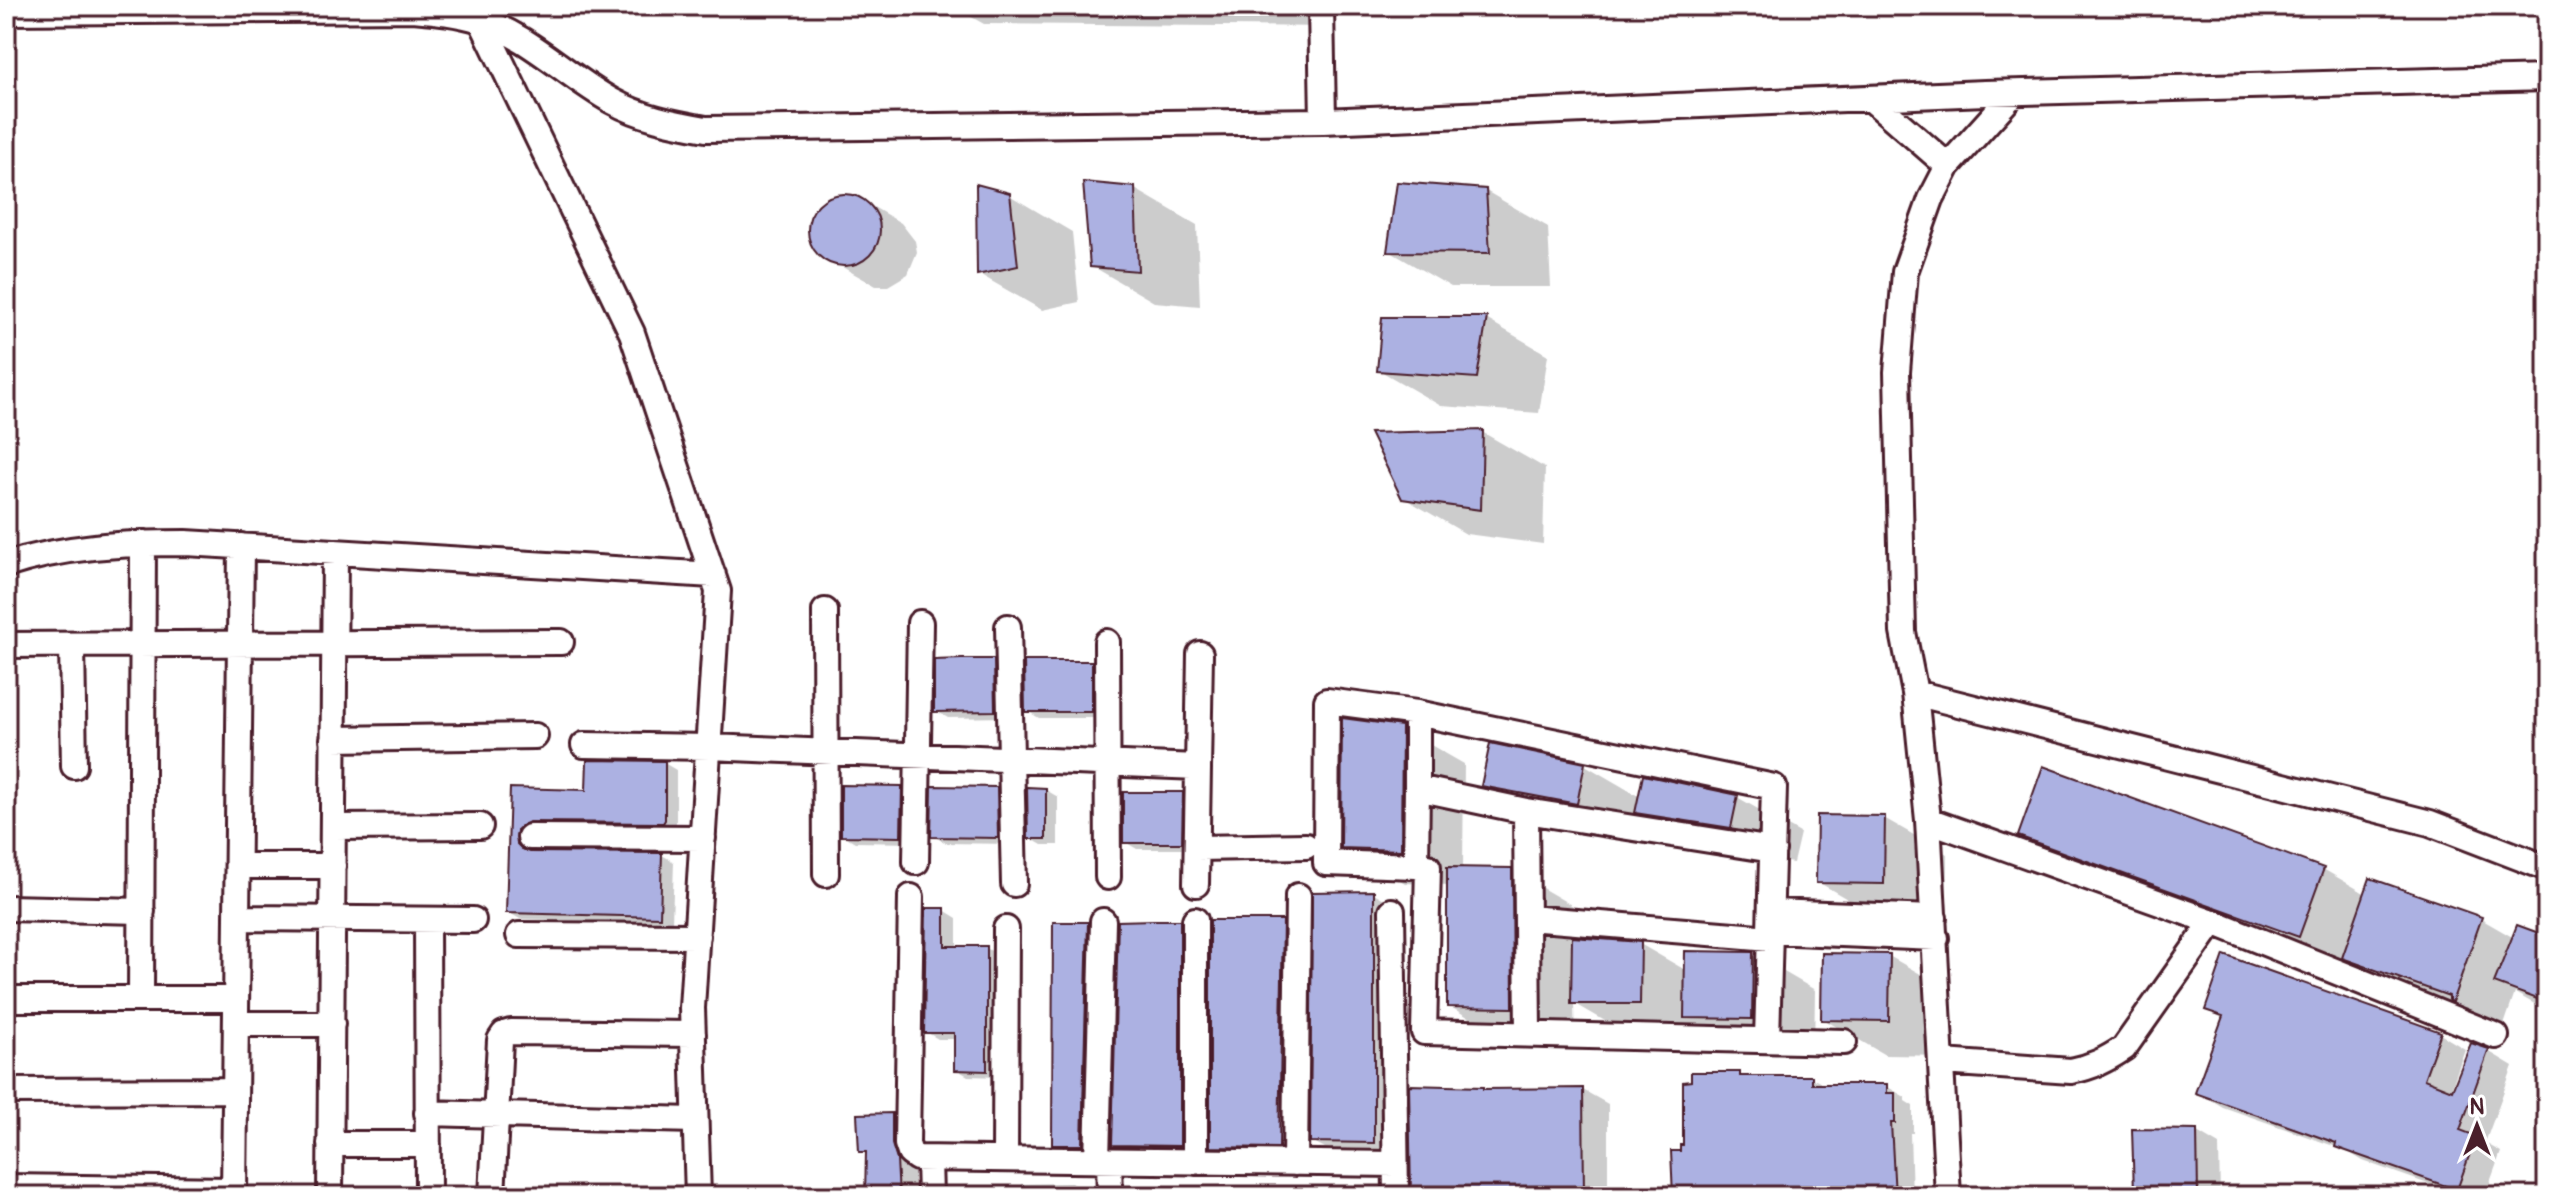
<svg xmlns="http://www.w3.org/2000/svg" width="2553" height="1202" viewBox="0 0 2553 1202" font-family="Pangolin,sans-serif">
<rect width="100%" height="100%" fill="#fff"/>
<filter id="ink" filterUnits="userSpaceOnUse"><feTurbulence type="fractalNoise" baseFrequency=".0125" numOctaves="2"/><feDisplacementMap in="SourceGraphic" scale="16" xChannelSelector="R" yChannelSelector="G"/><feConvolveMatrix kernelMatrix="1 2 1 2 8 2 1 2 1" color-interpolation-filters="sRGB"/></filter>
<g filter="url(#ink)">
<path fill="#0003" d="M952 6H1336V27L984 24Z
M1135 189 1197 225 1200 306 1154 302 1092 266Z
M1486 191 1548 227 1551 287H1451L1389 251Z
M1009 195 1072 232 1079 302 1042 310 979 274Z
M841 196 863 201 901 223 915 241 917 252 908 274 888 286H876L819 254 813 245 810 223 814 213 830 198Z
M1486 319 1548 355 1539 413 1441 406 1379 370Z
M1482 432 1545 468 1543 544 1466 534 1404 498Z
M993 661 1006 668 1007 717 948 718 936 711Z
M1092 663 1104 670V718H1039L1027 711Z
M1401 728 1464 764 1463 869 1511 870 1573 906 1574 939 1640 944 1687 971 1753 954 1815 990 1814 1054 1748 1053 1702 1026 1701 1039H1636L1574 1003 1575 1043 1511 1042 1449 1006V885L1405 883 1343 847Z
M1492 746 1585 765 1640 797H1737L1800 833 1793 863 1699 848 1644 816 1639 838 1546 821 1484 785Z
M664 763 676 770V828L527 844 529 854 662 855 674 862 672 923 520 919 508 912 512 790 588 792Z
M902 788 914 795 913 843 855 842 843 835Z
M996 789 1008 796 1010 844 946 843 933 836Z
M1046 790 1058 797V845H1042L1030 838Z
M1182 794 1194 801 1193 849H1137L1125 842Z
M1884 818 1947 854 1946 918H1880L1818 882Z
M2020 835 2323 869 2366 894 2481 919 2514 938 2547 939V1011L2515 993 2504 1025 2394 986 2363 967 2361 971 2083 871Z
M1374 893 1386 900V1149L1325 1148 1312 1141Z
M944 910 957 918V948H986L999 955V1077L968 1076 956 1069V1039H938L926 1032Z
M1179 922 1192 929V1152L1127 1151 1114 1144Z
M1282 922 1294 929 1291 1153H1224L1212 1146Z
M1087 924 1100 931 1094 1151H1067L1054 1144Z
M1889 956 1952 992 1951 1056 1885 1055 1823 1019Z
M2225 958 2440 1034 2465 1049 2452 1086 2455 1087 2488 1051 2513 1066 2485 1143 2501 1152 2485 1196H2462L2363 1161 2345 1150 2223 1107 2198 1092 2224 1019 2207 1009Z
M1740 1074 1747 1078H1812L1827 1086H1886L1905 1097V1101L1913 1106V1133H1910L1912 1196H1674L1682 1153Z
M2546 1086 2547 1196H2545Z
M1583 1090 1608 1104V1196H1413L1486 1091Z
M892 1115 909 1125 908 1155 914 1171V1185L931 1196H867L868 1155 861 1151Z
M2134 1131 2197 1132 2219 1145 2220 1196H2137Z
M1072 1183 1091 1196H1022L1021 1184Z
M1152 1188 1374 1191 1383 1196H1152Z"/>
<path fill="#acb1e2" stroke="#4a1f2b" stroke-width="2" d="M1083 182 1135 187 1138 271 1090 267Z
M1397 182 1486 189 1490 253 1387 252Z
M976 184 1010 193 1018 266 977 275Z
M808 230a36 36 0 1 1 72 0a36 36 0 1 1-72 0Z
M1382 317H1487L1477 378 1377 371Z
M1483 430 1481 510 1402 499 1370 433Z
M962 659H994L995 711 934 712V660Z
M1024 661H1092V712H1025Z
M1342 718 1402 726 1401 850 1341 848Z
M1490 743 1585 763 1577 804 1481 786Z
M587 760 665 761V820L663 823 529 822 517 830V844L522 849 530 852 662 853 660 917 506 913 510 788 586 790Z
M2043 766 2324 868 2299 937 2018 836Z
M1643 775 1738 795 1731 828 1635 813Z
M841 785 902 786 901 837 841 836Z
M932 786 997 787 998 838 931 837Z
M1027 787 1046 788V839H1028Z
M1123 792H1183L1182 843H1123Z
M1817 815 1885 816 1884 884 1816 883Z
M1447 867 1512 868 1513 1008 1447 1007Z
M2370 878 2482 917 2452 1002 2449 1001V996L2342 958Z
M1374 891V1143L1310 1142 1312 892Z
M926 908H945V946H987V1071L954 1070V1033H924Z
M1153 920H1180V1146L1112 1145 1118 921Z
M1210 920H1283L1279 1148 1210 1147Z
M1053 922H1088L1082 1145H1052Z
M2517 925 2547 936V983L2540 1000 2494 983Z
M1572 937 1641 942 1640 1004H1571Z
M1685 951 1753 952 1752 1019 1684 1018Z
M1822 953 1890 954 1889 1021 1821 1020Z
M2224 955 2441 1032 2424 1079 2452 1090 2471 1043 2489 1049 2460 1130 2476 1136 2457 1190 2335 1147 2336 1143 2195 1093 2223 1016 2205 1010Z
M1691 1072H1740V1076H1812V1084H1887V1093H1895V1123H1891L1895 1196H1673L1671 1151H1680V1145H1683V1082L1691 1081Z
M1409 1085 1483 1087V1089L1583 1088 1584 1196H1411Z
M892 1113V1144L897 1160 899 1196H865L866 1152H859L857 1114Z
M2132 1129 2197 1130 2198 1195 2134 1193Z"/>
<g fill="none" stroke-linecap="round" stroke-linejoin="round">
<g stroke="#4a1f2b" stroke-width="30">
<path id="minor" d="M1321 6 1323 121
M6 12 413 9C436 11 458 13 480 20 529 36 567 76 612 101 641 117 672 123 706 129L1323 121 1985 93 2547 78
M479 16 632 333 718 591 692 1008 698 1196
M1870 98 1948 166
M6 565C64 546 125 543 186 543L713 575
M825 611 826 874
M1008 627 1014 884
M1107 642 1108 877
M6 645 561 642
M72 645 74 766
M1915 693 2430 823 2547 868
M1417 713 1774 787 1767 1039
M333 739 535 736
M584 745 709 747 1198 767
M1417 788 1416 866 1326 863 1327 701 1417 713V788L1526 811 1773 850
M1526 811 1528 1034
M1928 820 2213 922 2496 1036
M333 827 480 826
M530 837 703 838
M1197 848 1306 846
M916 862 920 623
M238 866H333
M1416 866 1428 867 1424 1032 1844 1042
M1196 884 1200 654
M911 897 907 1144 910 1153 917 1158 1395 1164
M6 908 142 911
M1392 911 1396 1196
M1771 912 1934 918
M237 918 473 920
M1528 918 1770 938
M427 920 428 1196
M1195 920V1162
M1770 931 1936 938
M519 935 697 936
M6 999H236
M141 999 143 543
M236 1024H332
M1943 1062 2071 1071C2092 1067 2106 1060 2124 1048L2213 922
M6 1091 235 1090
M427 1113 695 1120
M330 1144H428
M1005 1158 1006 929
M929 1160 930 1196
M1097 1161 1103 921
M1109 1161 1110 1196
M1295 1163 1298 896
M6 1187 234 1190
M234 1196 241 546
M330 1196 335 552
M492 1196 500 1040 504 1034 511 1032 693 1034
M1948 1196 1928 820 1915 693 1903 632 1897 372 1905 272 1931 199 1948 166 2014 93"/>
</g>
<use href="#minor" stroke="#fff" stroke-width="24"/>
</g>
</g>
<rect width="2553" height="1202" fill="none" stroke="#fff" stroke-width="32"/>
<rect x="16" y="16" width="2521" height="1170" fill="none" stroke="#4a1f2b" stroke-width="3" filter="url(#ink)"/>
<g transform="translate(2477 1126)" stroke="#ffffff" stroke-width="6" paint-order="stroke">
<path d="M0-6L14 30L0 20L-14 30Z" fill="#4a1f2b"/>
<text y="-12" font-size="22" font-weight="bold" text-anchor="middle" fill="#4a1f2b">N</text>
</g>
</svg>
